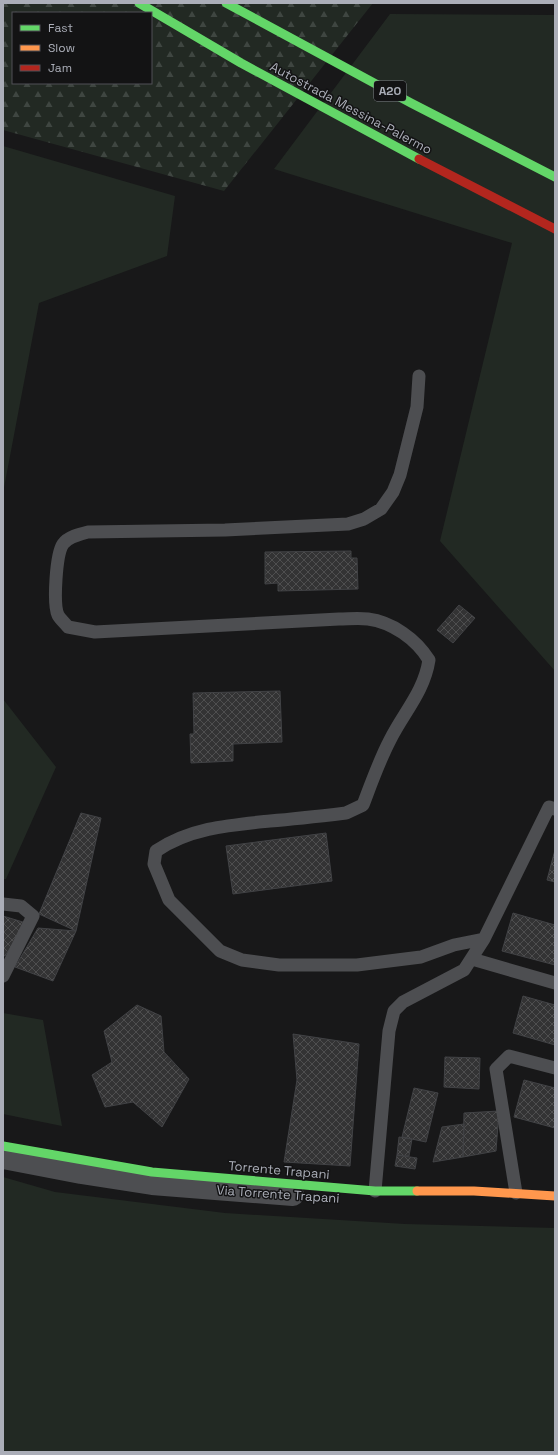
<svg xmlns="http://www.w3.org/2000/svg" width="558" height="1455" viewBox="0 0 558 1455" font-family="'Space Grotesk',sans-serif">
<defs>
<pattern id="forest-firs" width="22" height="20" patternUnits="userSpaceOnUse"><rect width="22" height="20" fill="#222923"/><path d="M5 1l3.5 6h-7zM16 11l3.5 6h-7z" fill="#3f4641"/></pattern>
<pattern id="building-cross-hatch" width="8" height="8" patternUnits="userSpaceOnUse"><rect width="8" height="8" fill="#333334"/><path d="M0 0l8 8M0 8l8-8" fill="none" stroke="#4e4e4f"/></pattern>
</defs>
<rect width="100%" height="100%" fill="#181819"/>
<path fill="#222923" d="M390 14 555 15V671L440 541 512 243 274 169Z
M3 146 175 196 167 256 39 303 3 493Z
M3 699 56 767 6 879H3Z
M3 1013 43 1020 62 1126 3 1114Z
M3 1177 55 1192 225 1213 405 1224 555 1228V1452H3Z"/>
<path fill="url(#forest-firs)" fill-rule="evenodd" d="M3 3H373L224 191 3 130ZM13 13H151V83H13Z"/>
<path fill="url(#building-cross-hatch)" stroke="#414245" d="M351 551V558H357L358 589 278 591V583L265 584V552Z
M459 605 475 618 453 643 437 630Z
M280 691 282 742 233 744V761L191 763 190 734H194L193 693Z
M81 813 101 818 76 931 39 914Z
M326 833 332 881 233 894 226 846Z
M555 850V882L547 880Z
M513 913 555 925V965L502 951Z
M3 916 26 923 5 956 3 955Z
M38 928 76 931 53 981 15 967Z
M523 996 555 1005V1045L513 1033Z
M137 1005 161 1016 164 1052 189 1079 162 1127 133 1102 105 1107 92 1075 112 1062 104 1031Z
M293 1034 359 1044 350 1166 284 1162 297 1080Z
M445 1057 480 1058 479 1089 444 1087Z
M524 1080 555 1088V1128L514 1117Z
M414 1088 438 1093 426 1142 402 1137Z
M499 1111 496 1151 463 1157 464 1113Z
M464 1124 463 1157 433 1162 442 1127Z
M399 1137 412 1139 409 1156 397 1155Z
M397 1155 417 1158 415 1169 395 1166Z"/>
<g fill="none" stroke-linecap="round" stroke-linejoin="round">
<path stroke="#4d4e51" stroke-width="13" d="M419 376 417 407 400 475 393 492 381 509 364 519 348 524 225 530 88 532C80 534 68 537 63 544 56 554 53 604 58 615 60 619 65 623 68 627L95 632 339 619C348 619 358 618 368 619 392 622 416 639 429 660 424 692 404 712 390 740 379 761 371 784 363 805L346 813C321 816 295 819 270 821 230 825 190 828 156 851L154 864 169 900 220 951 242 960 279 965H357L421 957 454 945 484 939
M3 904 21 906 33 916 3 976
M472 959 555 983
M375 1191 389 1031 394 1011 403 1002 464 970 484 939 549 807 555 809
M516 1193 496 1069 509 1056 555 1068"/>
<path stroke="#4d4e51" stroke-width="22" d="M3 1158 81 1173 152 1184 293 1195"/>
<path stroke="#63d668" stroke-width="9" d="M139 3 241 63 419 159
M226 3 411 103 555 177
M3 1146 152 1172 375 1191H417"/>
<path stroke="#ff974d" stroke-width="9" d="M417 1191H474L555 1196"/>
<path stroke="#b3261e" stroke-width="9" d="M419 159 555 229"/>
</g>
<g text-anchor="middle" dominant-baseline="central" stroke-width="3" stroke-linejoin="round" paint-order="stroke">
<rect fill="#131314" stroke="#7d8087" stroke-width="1" x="374" y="81" width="32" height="20" rx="3"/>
<g font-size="12" font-weight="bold" fill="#abaeb8">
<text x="390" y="91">A20</text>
</g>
<g font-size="13" fill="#abaeb8" stroke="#131314">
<text transform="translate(351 108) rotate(28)">Autostrada Messina-Palermo</text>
<text transform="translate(279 1170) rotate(5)">Torrente Trapani</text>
<text transform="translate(278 1194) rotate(4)">Via Torrente Trapani</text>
</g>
</g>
<rect width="558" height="1455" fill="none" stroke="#abaeb8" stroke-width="8"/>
<rect x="12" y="12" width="140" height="72" fill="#131314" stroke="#505156"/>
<rect x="20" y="25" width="20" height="6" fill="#63d668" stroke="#505156"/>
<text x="48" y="32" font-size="12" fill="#abaeb8">Fast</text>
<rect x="20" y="45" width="20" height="6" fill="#ff974d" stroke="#505156"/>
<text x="48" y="52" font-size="12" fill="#abaeb8">Slow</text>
<rect x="20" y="65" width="20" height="6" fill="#b3261e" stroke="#505156"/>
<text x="48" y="72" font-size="12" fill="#abaeb8">Jam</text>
</svg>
